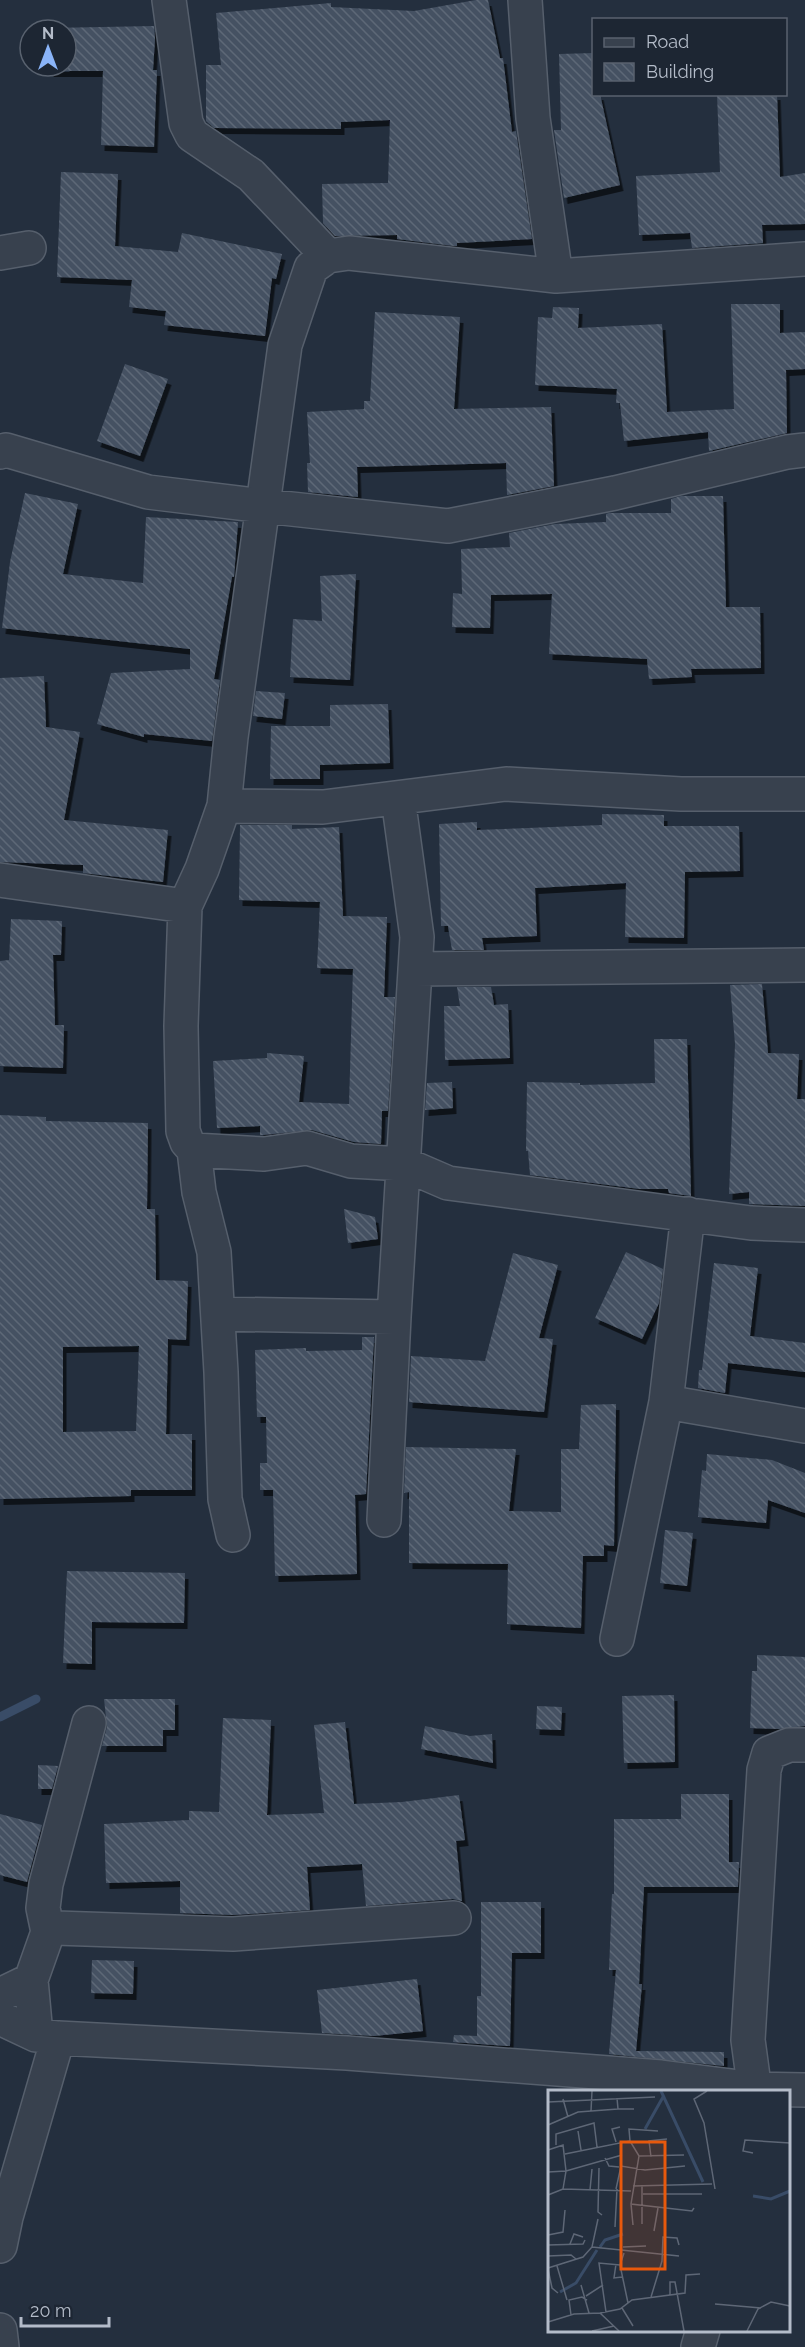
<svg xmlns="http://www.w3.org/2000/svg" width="805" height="2347" viewBox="0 0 805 2347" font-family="Raleway,sans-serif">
<defs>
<pattern id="building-back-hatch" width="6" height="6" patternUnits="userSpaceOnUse" patternTransform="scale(1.5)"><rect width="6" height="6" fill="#455162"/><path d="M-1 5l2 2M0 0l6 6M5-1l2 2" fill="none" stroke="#5d6877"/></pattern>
<filter id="shadow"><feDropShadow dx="3.5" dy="6" stdDeviation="0" flood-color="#0009"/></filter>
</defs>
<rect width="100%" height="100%" fill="#242f3e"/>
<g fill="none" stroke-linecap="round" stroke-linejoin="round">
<path stroke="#394c67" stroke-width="9" d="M0 1717 36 1699"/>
</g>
<path fill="url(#building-back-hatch)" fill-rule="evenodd" filter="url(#shadow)" d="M476 0H488L500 58H503L512 132 516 131 532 239 457 243V246H454L397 239V235L335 236 323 223 322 184 388 183 390 120 341 122V129L214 128 206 121V65H221L216 13 331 3V7L414 11Z
M154 26 155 39 153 70H157L154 147 101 145 103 71H50V66H66V30H50V28Z
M594 53V94H600L620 185 564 198 554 130H561L559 54Z
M717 94H777L780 177 805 173V224L762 225 763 243 692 248 690 233 639 235 636 176 720 172Z
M61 172 118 174 115 246 178 252 182 233 282 254 276 279 272 278 265 336 164 325 166 311 129 307 132 280 57 277Z
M731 304H780V333L805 332V369L786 370 787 433 709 451 708 432 624 441 620 403H616L617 389 535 385 538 317 552 318 553 307 579 308 578 328 662 324 667 412 734 409Z
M375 312 460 317 454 409 551 407 554 486 507 495 506 463 357 467 358 497 308 492 307 463H310L307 412 364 409V401H370Z
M125 364 168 379 140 456 97 441Z
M25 493 78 504 63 574 143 583 146 517 238 522 234 577H232L214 679 220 680 212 741 144 734V737L97 724 111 673 190 669V649L2 628 10 562Z
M681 496H723L726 607H760L761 668 691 669 692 677 649 679 647 659 549 654 552 594 491 595 490 628 452 627 453 593 462 594 461 549 510 547 509 533 555 524 606 522V514L609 513H671V499Z
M356 574 350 680 290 677 293 619 322 621 320 576Z
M44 676 46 727 80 732 64 820 168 830 163 882 83 873V865L0 862V678Z
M256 691 285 693 282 719 253 716Z
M388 704 390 763 320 765V779H270L271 726H330V705Z
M602 814 664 815V826H739L740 871 685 872 684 938 625 937 626 883 535 888 537 936 482 938 484 950H452L448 926H441L439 824 477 822V830L602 825Z
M240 825H292V829L339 827 343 916 387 917 384 997H395L388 1111H382L381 1144 354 1142 312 1130 263 1135H260V1126L217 1128 213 1061 267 1058V1053L304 1056 299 1102 349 1104 353 969 317 968 320 902 239 900Z
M11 919 62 921 61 955H53L55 1025H64L63 1068 0 1066V961L9 960Z
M762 984 768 1053 799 1054 797 1099H805V1206L749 1204V1192L729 1194 735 1044 730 985Z
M457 987H491L494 1005 508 1004 510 1058 445 1060 444 1006H460Z
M654 1039H687L691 1196 669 1193 668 1189H640L530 1175 528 1151H526L527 1082 580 1083V1085L655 1083Z
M452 1082 453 1108 425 1110 427 1083Z
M0 1115 46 1117V1121L148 1123 147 1209H155L156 1280 188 1281 186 1340 168 1339 166 1434H192V1490H131V1496L0 1499ZM139 1346 136 1431 63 1432V1347Z
M344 1209 375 1217 378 1239 348 1243Z
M626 1252 663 1269 659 1303 642 1339 595 1318Z
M513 1253 558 1265 539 1338 553 1339 544 1412 409 1402 411 1356 485 1361Z
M714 1263 758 1268 750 1336 805 1343V1372L728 1363 725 1393 698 1388 699 1370H702Z
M362 1337H374L366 1494 355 1495 357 1574 275 1576 273 1490H260V1463H267L266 1417H257L255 1350 306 1348V1351L362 1350Z
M616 1404 614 1546 604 1545V1556H583L581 1628 507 1624 508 1564 409 1563V1492L404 1493 406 1447 516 1449 509 1511 561 1512V1449H579L581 1405Z
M707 1454 772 1460 805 1473V1513L768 1500 766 1523 698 1517 702 1470 706 1471Z
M665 1530 693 1533 687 1586 660 1583Z
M67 1571 185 1573 184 1623 92 1622V1664L63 1663Z
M757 1655 805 1657V1726L779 1729 750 1728 752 1671H757Z
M674 1695 675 1762 624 1763 622 1696Z
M104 1699H175V1730H163V1746H102L107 1727Z
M537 1706 562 1707 561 1730 536 1729Z
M223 1718 271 1720 267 1815 324 1813 314 1725 345 1722 354 1804 402 1802 459 1795 465 1840 456 1841 462 1901 453 1899 366 1906 362 1864 307 1867 310 1910 233 1915 180 1913V1881L106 1883 104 1824 189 1820V1811L219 1812Z
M425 1726 470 1736 492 1734 493 1763 421 1749Z
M38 1765 58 1766 52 1789H38Z
M681 1794H729V1862H739L738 1887H644L639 1984H642L636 2051 724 2052V2066L609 2054 616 1970H609L612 1894H614V1819H681Z
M0 1814 42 1825 27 1882 0 1875Z
M481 1902H541V1953H512L510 2046H507L453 2042 454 2035 477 2036V1996H481Z
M92 1960 134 1961 133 1994 91 1993Z
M417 1979 423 2031 374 2036 322 2033 317 1990Z"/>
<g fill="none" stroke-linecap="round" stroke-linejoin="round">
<g stroke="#565f6c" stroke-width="36">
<path id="minor" d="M169 0 186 123 192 135 251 175 328 256
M525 0 533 118 556 276
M0 253 29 248
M805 259 556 276 349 253 328 256 311 268 285 345 231 737 224 806 202 869 185 906 181 1026 183 1131 187 1142 194 1150 264 1154 307 1148 351 1161 404 1164 448 1183 751 1223 805 1225
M0 452 6 450 148 492 264 506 448 526 615 493 787 452 805 450
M224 806 323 807 506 784 681 794H805
M0 880 185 906
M415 969 805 965
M194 1150 199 1192 214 1252 221 1372 225 1499 233 1535
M218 1314 394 1317
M666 1402 805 1426
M384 1520 394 1317 417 937 398 798
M617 1639 666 1402 688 1214
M48 1932 56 1928 233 1934 454 1918
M0 1995 31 1980
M0 2018 36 2035 58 2038 347 2053 661 2077 755 2089 805 2090
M36 2035 31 1980 48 1932 43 1908 46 1884 89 1723
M755 2092 748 2040 764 1770 769 1753 789 1745H805
M0 2246 6 2217 58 2038
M0 2330 2 2347
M698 2347 703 2330"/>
</g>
<use href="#minor" stroke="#38414e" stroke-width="33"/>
</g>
<g transform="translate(548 2090)">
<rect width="242" height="242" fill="#242f3e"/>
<path fill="none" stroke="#394c67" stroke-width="3" d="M113 1 155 92M97 39 115 7M205 106 223 109 242 101M52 157 57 150 75 144M12 202 28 193 49 160"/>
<path fill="none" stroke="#5e6776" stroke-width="1.5" d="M159 1 146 9 156 33 167 99M69 8 70 19H86M15 9 20 27M0 12 107 7M43 21 44 1M0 35 30 22 70 19M30 41 33 60M82 51 91 66 136 65M68 52 64 39 72 37M8 55V44L46 33 49 57M0 60 15 55 18 81 15 99M205 63 195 61 197 50 242 53M17 64 82 51 81 39 110 41M91 66 83 114 144 121 146 118M103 67 101 51 119 49M57 68 61 76 71 77M51 78 50 122 54 125M0 82 18 81 74 65M85 96 164 94M68 99 73 76 97 80 137 76M42 100 44 79M95 104H154M0 105 15 99 83 101M83 114 85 135M94 134V95M67 137 69 99M106 141 110 118M0 145 15 142 17 120M22 154 26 144 35 147M0 155 35 154 37 150M44 157 131 166M75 157 98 156M76 163 72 175 80 213M0 166 23 165 28 169M68 174 66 188 74 187M9 176 19 210M0 178 35 167 44 157 50 129M0 179 4 198 10 203M33 195 41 223M38 206 55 195M122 206V192H127L136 241M103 207 114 171 115 147 129 148 131 155M167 214 213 218M74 218 85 236M58 222 51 173 72 175M52 223 72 219 84 210 137 203 138 185 152 184M23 225 21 210 34 207 39 210M0 232 26 224 52 223 71 241M44 241 66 236M199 241 210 219 223 212 242 216"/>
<path fill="#e8590c" fill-opacity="0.15" stroke="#e8590c" stroke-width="3" d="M73 52H117V179H73Z"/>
<rect width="242" height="242" fill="none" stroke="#b4bcc9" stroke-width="3"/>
</g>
<rect x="592" y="18" width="195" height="78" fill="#1d2633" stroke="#59626f" stroke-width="1.5"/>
<rect x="604" y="38" width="30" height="9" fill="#38414e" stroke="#59626f" stroke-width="1.5"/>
<text x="646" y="48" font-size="18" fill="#b4bcc9">Road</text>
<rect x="604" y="63" width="30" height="18" fill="url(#building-back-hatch)" stroke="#59626f" stroke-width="1.5"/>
<text x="646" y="78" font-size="18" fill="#b4bcc9">Building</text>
<g transform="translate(48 48)"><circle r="28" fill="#1d2633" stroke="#59626f" stroke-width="1.5"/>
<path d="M0-4.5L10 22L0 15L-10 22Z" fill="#8ab4f8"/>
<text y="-9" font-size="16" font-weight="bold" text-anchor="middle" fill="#b4bcc9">N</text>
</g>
<path d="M21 2317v9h88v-9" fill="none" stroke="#b4bcc9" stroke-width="3"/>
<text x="30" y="2317" font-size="18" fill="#b4bcc9" stroke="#1d2633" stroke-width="4.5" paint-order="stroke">20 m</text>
</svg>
